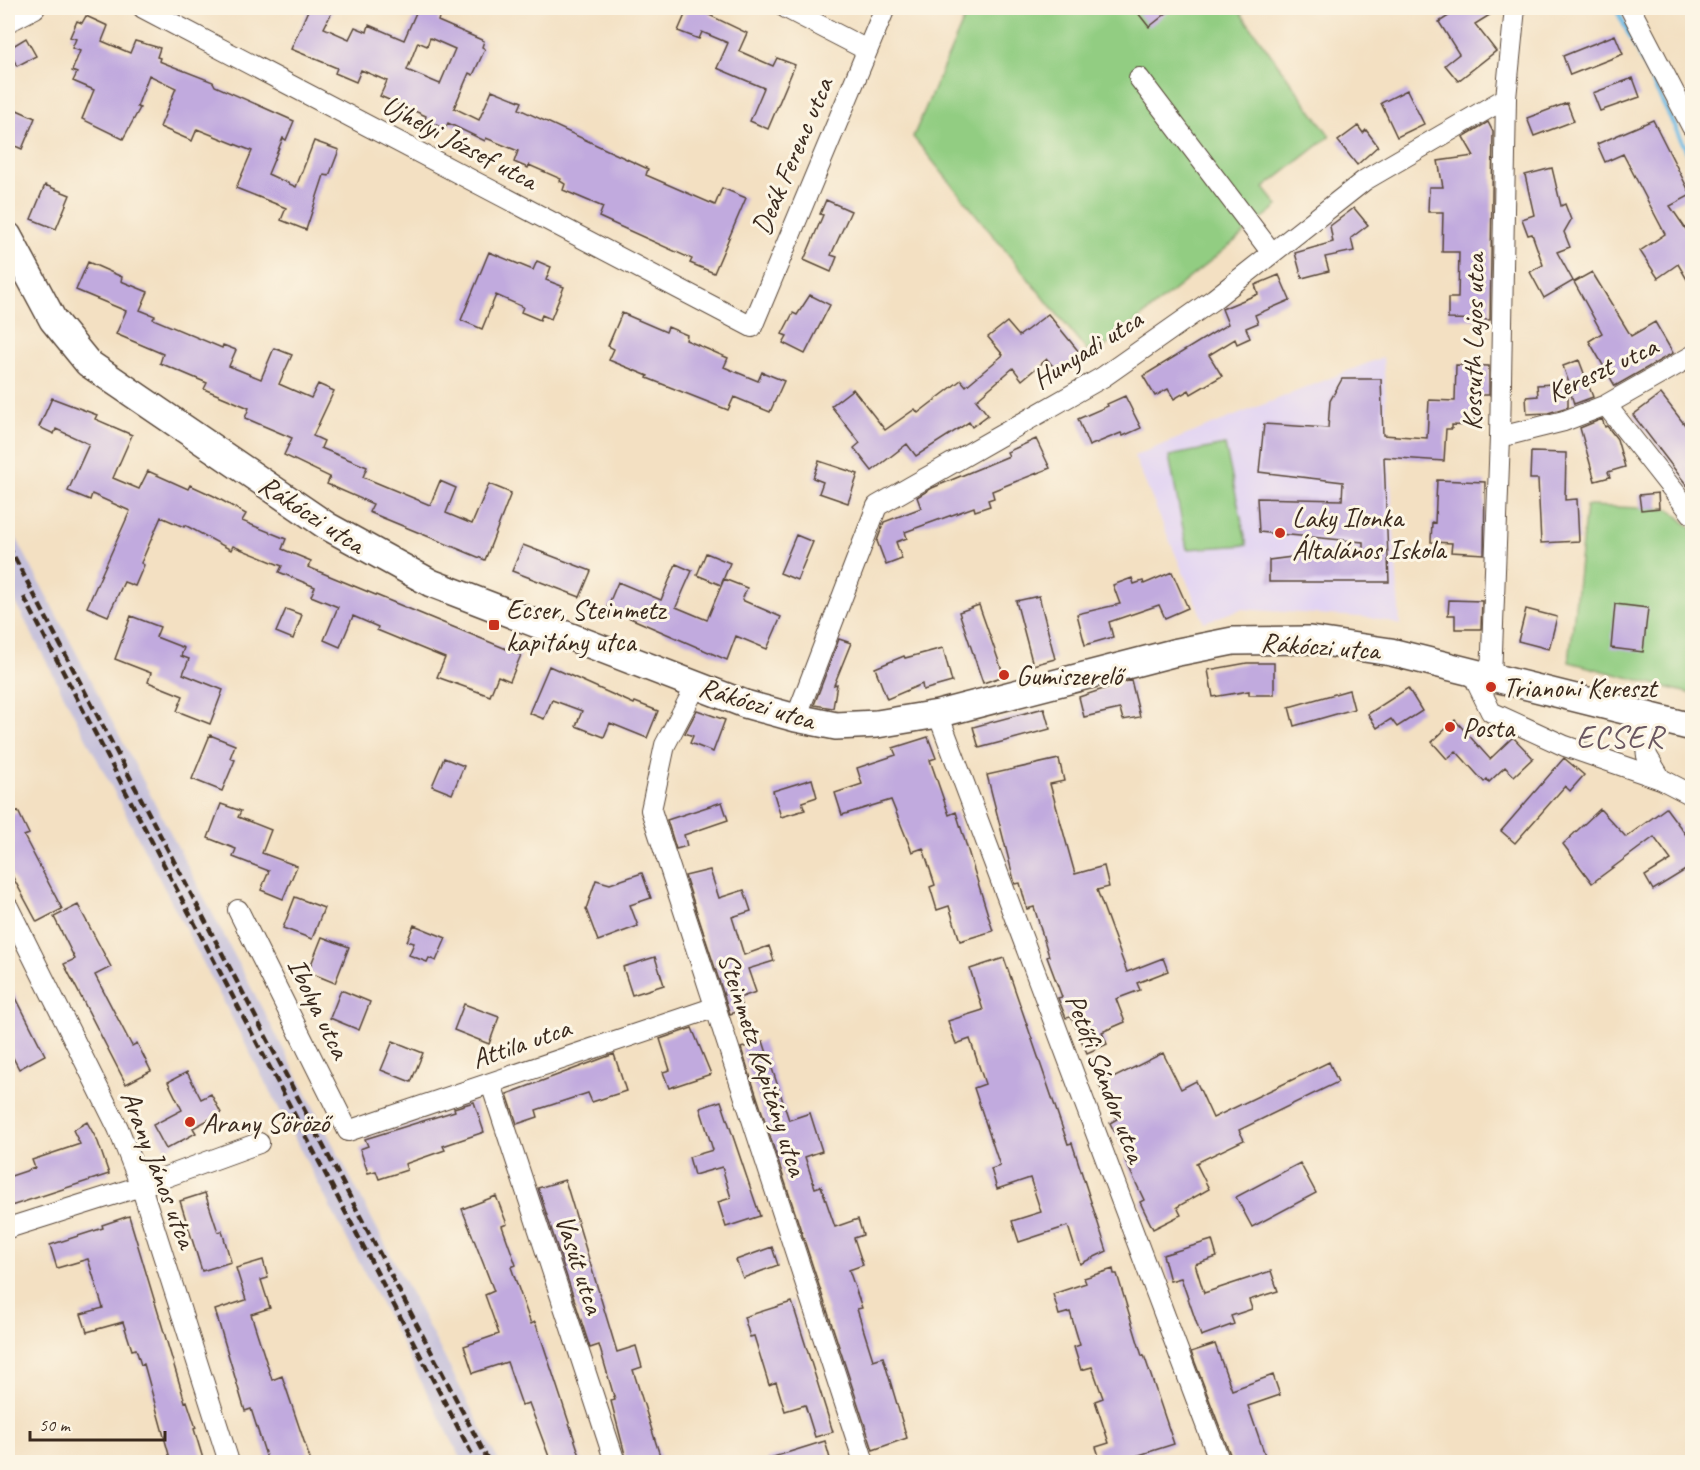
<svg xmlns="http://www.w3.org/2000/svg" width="1700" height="1470" viewBox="0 0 1700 1470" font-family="Caveat,sans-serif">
<rect width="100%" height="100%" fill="#fcf5e5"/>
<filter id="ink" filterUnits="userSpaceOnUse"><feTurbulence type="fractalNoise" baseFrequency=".0167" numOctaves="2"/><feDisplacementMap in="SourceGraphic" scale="12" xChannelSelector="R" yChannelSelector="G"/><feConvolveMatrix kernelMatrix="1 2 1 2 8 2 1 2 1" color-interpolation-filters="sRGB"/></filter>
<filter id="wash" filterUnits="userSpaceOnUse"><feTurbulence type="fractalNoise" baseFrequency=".008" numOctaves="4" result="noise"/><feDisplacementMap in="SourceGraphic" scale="24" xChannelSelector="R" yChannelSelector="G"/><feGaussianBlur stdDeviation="1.35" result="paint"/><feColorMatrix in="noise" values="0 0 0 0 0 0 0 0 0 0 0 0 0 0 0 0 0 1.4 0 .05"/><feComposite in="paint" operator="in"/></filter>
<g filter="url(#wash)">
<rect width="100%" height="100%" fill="#f3e0c2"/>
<path fill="#e2d4f3" d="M1383 357 1400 625 1375 618 1241 609 1204 622 1134 456Z"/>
<path fill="#c5c0da" d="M8 522 499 1462H463L8 588Z"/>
<path fill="#92cd82" stroke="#667c50" stroke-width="1.5" d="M969 8H1237L1330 136 1264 188 1278 206 1092 357 913 137Z
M1225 445 1247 545 1187 549 1169 456Z
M1586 506 1670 509 1692 529V694L1569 662Z"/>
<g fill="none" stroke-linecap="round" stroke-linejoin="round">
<path stroke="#69b9e4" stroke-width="5" d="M1616 8 1692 161"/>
</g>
<g id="blocks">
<path fill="#c1aade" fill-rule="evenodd" d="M309 8H334L324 28 349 39 355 27 367 32 369 25 404 40 418 8 440 14 438 21 484 41 482 47 485 49 473 75 469 73 454 108 479 120 492 90 522 102 519 109 648 169 646 175 715 205 722 188 746 198 714 273 690 263 692 259 599 217 603 207 563 190 565 184 560 181 561 179 529 165 528 168 514 162 518 151 486 138 485 141 448 123 445 129 425 120 426 116 380 96 387 81 361 70 356 82 335 73 337 68 291 49ZM430 38 455 49 440 84 407 70 418 42 427 46Z
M688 8H712L709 15 747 33 739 51 773 66 777 58 795 65 768 129 750 121 764 88 717 68 728 43 702 32 699 39 678 31Z
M1134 8H1173L1149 27Z
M1461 8H1501L1475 24 1496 51 1458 81 1445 65 1459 54 1439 22Z
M86 16 108 26 102 41 130 53 135 41 160 48 157 57 160 58 159 61 213 82 215 86 294 121 286 140 283 138 268 174 296 187 314 141 339 150 329 176 324 175 306 230 281 220 286 208 236 188 252 151 197 129 192 141 160 127 176 88 149 75 137 107 140 108 123 139 82 119 94 90 73 81 77 73 72 71 80 51 72 48 76 39 70 37 77 21 82 23Z
M1615 35 1623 54 1570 75 1563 56Z
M26 38 36 56 17 66 8 49Z
M1633 78 1640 97 1600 111 1593 93Z
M1407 90 1424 124 1397 137 1381 103Z
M1567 103 1574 121 1534 136 1527 118Z
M8 106 35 118 22 149 8 143Z
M1653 120 1691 195 1670 206 1692 238V288L1678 264 1658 278 1640 251 1665 234 1623 154 1605 162 1597 144Z
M1488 122 1493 132 1490 320 1448 319V298H1458L1459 252H1442L1443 212H1428L1429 187H1443L1438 161 1474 156 1463 137Z
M1358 126 1363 133 1366 130 1378 146 1357 165 1338 141Z
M1552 168 1561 206 1565 204 1571 220 1564 232 1570 247 1557 252 1573 281 1544 298 1530 272 1543 265 1532 234 1528 235 1522 219 1534 215 1525 175Z
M45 185 70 195 56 229 31 219Z
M826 200 851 211 831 255 837 257 831 272 804 260 823 215 820 214Z
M1354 208 1368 225 1351 238 1354 251 1325 257 1329 271 1302 278 1295 253 1333 242 1330 226Z
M489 252 533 270 537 261 551 267 546 280 564 287 551 319 542 315 540 320 521 312 523 307 496 295 482 329 461 320Z
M88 262 122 277 121 281 148 292 140 310 155 316 153 319 222 348 223 345 236 350 229 366 261 379 274 348 292 355 279 384 311 398 318 384 334 391 313 436 324 441 321 448 367 467 363 477 430 505 440 481 456 488 446 513 472 524 489 484 511 493 485 560 369 512 373 504 327 484 330 477 284 455 292 438 245 418 249 408 204 389 207 383 160 363 163 354 116 334 126 311 76 290Z
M1592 272 1631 336 1655 322 1673 353 1615 386 1589 341 1602 333 1574 282Z
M1279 275 1290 300 1255 315 1258 323 1246 328 1250 338 1237 344 1235 339 1209 355 1222 376 1191 394 1189 390 1174 399 1168 389 1155 396 1143 376 1228 324 1222 309 1258 294 1255 285Z
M810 295 830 305 805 354 783 343 787 336 782 334 793 313 797 315Z
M622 313 666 332 668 327 687 335 686 340 728 358 724 367 758 381 762 372 784 381 770 412 734 397 728 410 647 378 648 376 609 360 614 349 608 346Z
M1048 314 1084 358 1061 376 1047 359 1022 380 1013 368 976 400 988 415 972 427 969 422 916 456 907 444 872 471 854 448 860 443 831 406 853 389 885 430 915 409 918 413 961 380 966 386 1003 355 988 337 1007 322 1019 336Z
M1579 360 1593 397 1574 404 1568 384V407L1548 413 1527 414 1526 397 1538 396 1537 385 1569 383 1563 366Z
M1456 365 1489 366V395H1475L1474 426 1452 425V429H1446L1444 461 1384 457 1389 582H1269V560L1363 548V542L1259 532 1257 498 1342 500 1343 482 1259 472 1264 424 1328 428 1330 401 1342 379H1381L1383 435 1427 438 1429 400 1455 401Z
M1661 394 1692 434V492L1633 415Z
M1125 396 1141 428 1123 436 1121 433 1089 446 1078 419 1108 406 1107 404Z
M52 398 97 415 95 419 132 435 113 478 139 489 148 471 188 489 190 485 214 496 246 514 242 521 286 539 282 549 311 561 308 567 521 655 510 681 498 676 490 696 437 677 445 658 377 630 378 627 353 616 340 647 324 640 338 607 311 596 315 587 279 572 282 566 233 546 231 550 185 525 184 527 161 517 141 563 144 565 135 586 124 582 108 616 87 607 130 511 92 494 90 500 68 491 89 444 56 429 54 434 39 427Z
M1602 419 1605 427 1607 426 1617 439 1625 467 1608 472 1610 477 1595 481 1580 428Z
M1036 439 1050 468 992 491 994 498 988 500 990 506 975 511 974 507 905 532 907 538 896 542 902 559 886 565 877 541 884 522 921 508 917 497 932 488 1009 456 1007 452Z
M1531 452 1566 453 1565 500 1577 499 1579 541 1541 543 1538 479H1530Z
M819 461 858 474 848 503 819 493 823 482 813 478Z
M1437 480 1485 482 1484 554 1451 552 1452 543 1431 542 1432 522 1435 523Z
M1658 493 1659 508 1641 510 1639 495Z
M796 535 813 542 797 580 780 573Z
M523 545 591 571 580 597 512 571Z
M706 553 730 563 721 585 697 575Z
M676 564 692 571 676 607 707 620 724 579 747 588 742 600 781 617 767 649 736 636 727 660 607 608 618 582 661 600Z
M1172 572 1188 608 1165 618 1159 605 1109 622 1113 637 1085 645 1077 614 1120 604 1113 585 1132 578 1134 584 1143 581 1144 584Z
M1039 596 1055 659 1033 665 1016 601Z
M1449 600 1482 601 1481 629H1455V615H1448Z
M1615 604 1648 608 1643 652 1611 648Z
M979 605 1004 676 983 683 959 612Z
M286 609 302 615 293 639 276 632Z
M1526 609 1557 617 1549 649 1518 641Z
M131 616 160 627 156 637 184 648 181 656 189 659 183 674 223 690 210 724 177 711 183 696 148 682 151 673 115 659Z
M839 639 851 643 834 685 837 684 833 708 814 705Z
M943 648 952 682 923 690 922 684 887 699 875 668 904 656 905 658Z
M1247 663H1274V695H1249V691L1213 697 1208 670Z
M549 666 634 704 635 702 658 711 647 738 610 723 604 737 576 726 582 711 552 700 544 719 529 713Z
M1131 680 1140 717 1123 720 1120 709 1084 717 1079 697Z
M1408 688 1422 711 1397 727 1391 719 1377 728 1368 714Z
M1349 690 1354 709 1294 726 1289 707Z
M1044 708 1050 729 979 748 973 727Z
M697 710 725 720 713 752 690 743 693 736 685 733Z
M1455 720 1490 759 1513 737 1533 758 1514 776 1505 767 1489 782 1487 779 1484 782 1456 751 1447 759 1432 742Z
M210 735 235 745 230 758 235 760 222 791 192 779Z
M928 737 936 758 930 760 949 815 956 812 993 931 960 941 949 906 937 910 930 887 935 885 923 848 912 852 891 800 842 815 835 793 862 784 857 768 896 755 893 748Z
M444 758 464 766 452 794 432 786Z
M1564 758 1584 775 1570 791 1565 786 1515 843 1501 831Z
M1059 759 1064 781 1050 784 1075 874 1104 866 1109 887 1097 890 1127 972 1163 958 1168 971 1137 983 1140 990 1116 999 1125 1022 1102 1032 1107 1044 1087 1053 1071 1017 1066 1018 1058 998 1062 997 1047 957 1049 956 1034 907 1027 909 1020 883 1015 884 987 775Z
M812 779 817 797 802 802 805 810 781 817 773 791Z
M722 802 728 820 684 835 687 846 676 849 667 820Z
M221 804 241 811 238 817 271 830 262 853 297 866 283 899 261 890 269 871 233 857 236 849 208 838Z
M1666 808 1692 843V866L1653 890 1645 876 1671 860 1654 837 1592 883 1563 844 1600 809 1626 837Z
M18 811 29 834 24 836 62 909 37 922 8 868V816Z
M710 870 719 898 744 890 751 911 732 917 744 955 769 946 774 961 748 969 756 992 739 998 743 1010 730 1014 685 876Z
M642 873 651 898 630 905 638 926 598 941 586 909 596 880 610 884Z
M295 897 324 908 312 939 283 928Z
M78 905 111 967 95 975 132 1046 137 1043 151 1071 126 1084 64 964 75 959 54 917Z
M414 925 446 938 436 961 429 958 427 962 409 955 414 943 407 941Z
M322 937 349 947 335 983 308 972Z
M655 957 664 985 632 995 623 967Z
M1004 958 1068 1144 1072 1143 1107 1251 1080 1264 1068 1226 1019 1242 1012 1221 1041 1212 1030 1178 997 1189 991 1169 1000 1166 974 1088 985 1084 970 1039 956 1044 948 1021 983 1010 970 969Z
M8 982 45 1055 19 1069 8 1048Z
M341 990 370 1002 359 1030 330 1018Z
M464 1004 499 1017 489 1044 454 1030Z
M692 1028 711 1074 669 1088 663 1072 670 1070 660 1039Z
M393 1041 423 1053 411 1082 381 1070Z
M763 1041 789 1120 810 1113 822 1151 805 1157 815 1188 821 1186 835 1227 858 1219 863 1235 854 1238 863 1265 849 1270 862 1308 857 1309 873 1360 883 1357 907 1438 873 1450 741 1048Z
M1163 1053 1181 1089 1196 1081 1213 1118 1329 1062 1338 1082 1239 1130 1244 1140 1196 1163 1209 1189 1177 1207 1181 1215 1153 1229 1140 1202 1144 1200 1125 1160 1128 1159 1110 1123 1117 1119 1099 1085Z
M614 1054 626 1091 592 1102 588 1093 536 1110 538 1117 517 1124 507 1094Z
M187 1072 201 1099 211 1094 221 1113 193 1128 196 1133 166 1149 153 1125 182 1110 168 1082Z
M721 1101 760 1216 726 1227 718 1202 731 1198 722 1167 694 1175 689 1157 713 1150 700 1108Z
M474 1102 484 1132 443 1146 445 1150 405 1164 407 1170 379 1179 376 1171 368 1173 360 1149 368 1146 365 1139 455 1111 454 1108Z
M87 1122 98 1142 109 1174 8 1207V1177L35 1168 32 1160 80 1144 73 1130Z
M1300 1163 1316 1193 1252 1227 1236 1197Z
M565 1180 617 1352 636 1346 642 1367 633 1370 662 1462H627L611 1401 615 1400 599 1345 590 1348 538 1188Z
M205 1193 218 1232 222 1231 231 1262 202 1271 180 1201Z
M496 1196 507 1224 502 1226 516 1265 511 1267 531 1324 535 1322 542 1341 582 1462H551L529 1403 522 1405 507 1362 473 1373 464 1346 499 1334 485 1295 494 1291 462 1209Z
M129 1216 185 1402 187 1401 196 1428 194 1429 204 1462H171L144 1364 141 1365 136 1349 132 1350 123 1322 87 1332 81 1314 103 1308 88 1259 57 1268 50 1245 103 1228 102 1225Z
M1212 1240 1217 1257 1195 1264 1204 1293 1271 1271 1278 1291 1249 1300 1252 1309 1231 1316 1234 1324 1201 1336 1181 1278 1170 1281 1163 1255Z
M772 1247 778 1265 743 1278 736 1260Z
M263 1260 268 1278 261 1280 270 1308 251 1314 272 1380 282 1376 311 1462H268L251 1409 245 1411 215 1310 246 1300 236 1268Z
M1113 1269 1114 1274H1117L1142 1356 1144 1355 1174 1444 1117 1462H1101L1096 1447 1109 1443 1095 1401 1103 1398 1092 1367 1081 1370 1074 1347 1080 1345 1070 1312 1059 1315 1053 1294 1086 1283 1084 1278Z
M792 1302 833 1432 815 1437 805 1405 785 1411 776 1382 769 1385 754 1336 750 1337 744 1317Z
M1215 1344 1232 1390 1273 1375 1280 1395 1248 1406 1266 1458 1252 1462H1233L1191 1352Z
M825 1441 831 1462H768L767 1459Z"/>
</g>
</g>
<g filter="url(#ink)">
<use href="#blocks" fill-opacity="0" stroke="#574537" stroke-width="1.5"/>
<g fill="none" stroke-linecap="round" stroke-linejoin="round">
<g stroke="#574537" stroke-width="22">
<path id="street" d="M143 8 752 327 885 8
M786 8 867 50
M1630 8 1692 127
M8 22 35 8
M1139 78 1272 253
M1606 405 1692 514
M1500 437 1564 421 1606 405 1692 356
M1472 673 1491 712 1565 746 1661 779
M1491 678 1500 437 1506 98 1515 8
M696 686 665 745 651 810 864 1462
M938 714 1220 1462
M1642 716 1647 756 1661 779 1692 795
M796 718 877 506 1103 377 1214 299 1365 180 1506 98
M8 907 118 1128 141 1186 229 1462
M238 910 348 1131 713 1008
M491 1084 615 1462
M8 1228 141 1186 259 1143"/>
</g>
<g stroke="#574537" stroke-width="30">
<path id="secondary" d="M8 236 53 320 88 363 327 526 431 583 745 704 796 718 836 726 877 724 938 714 1173 653 1233 641 1310 640 1391 652 1692 727"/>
</g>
<use href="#street" stroke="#fff" stroke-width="20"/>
<use href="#secondary" stroke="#fff" stroke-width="27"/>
<path stroke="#3b2a1e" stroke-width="4.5" stroke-dasharray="9 4.5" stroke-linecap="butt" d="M8 545 489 1462
M24 597 476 1462"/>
</g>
</g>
<g fill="#c8321e" stroke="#fcf5e5" stroke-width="2">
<circle cx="1280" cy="533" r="6"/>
<rect x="488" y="619" width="12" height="12" rx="3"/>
<circle cx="1004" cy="675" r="6"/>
<circle cx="1491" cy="687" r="6"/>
<circle cx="1450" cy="727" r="6"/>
<circle cx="190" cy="1122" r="6"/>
</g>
<g text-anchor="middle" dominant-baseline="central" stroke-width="6" stroke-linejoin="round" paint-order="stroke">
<g font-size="28" fill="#3b2a1e" stroke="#fcf5e5">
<text transform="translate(460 142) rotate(28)">Ujhelyi József utca</text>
<text transform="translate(792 156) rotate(-67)">Deák Ferenc utca</text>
<text transform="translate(1473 342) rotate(-89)">Kossuth Lajos utca</text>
<text transform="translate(1087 349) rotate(-32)">Hunyadi utca</text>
<text transform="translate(1602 369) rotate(-25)">Kereszt utca</text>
<text transform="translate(312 514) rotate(33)">Rákóczi utca</text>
<text transform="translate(1320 646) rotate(4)">Rákóczi utca</text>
<text transform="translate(757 703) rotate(17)">Rákóczi utca</text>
<text transform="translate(319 1008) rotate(64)">Ibolya utca</text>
<text transform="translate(521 1043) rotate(-19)">Attila utca</text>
<text transform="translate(763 1064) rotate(72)">Steinmetz Kapitány utca</text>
<text transform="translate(1106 1078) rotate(69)">Petőfi Sándor utca</text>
<text transform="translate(159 1169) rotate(69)">Arany János utca</text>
<text transform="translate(580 1264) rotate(72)">Vasút utca</text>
</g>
<g font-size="28" fill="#3b2a1e" stroke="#fcf5e5" text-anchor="start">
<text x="1292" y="517">Laky Ilonka<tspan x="1292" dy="32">Általános Iskola</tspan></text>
<text x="506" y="609">Ecser, Steinmetz<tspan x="506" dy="32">kapitány utca</tspan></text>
<text x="1016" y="675">Gumiszerelő</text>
<text x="1503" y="687">Trianoni Kereszt</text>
<text x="1462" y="727">Posta</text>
<text x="202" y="1122">Arany Söröző</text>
</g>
<g font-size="32" letter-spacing="1.5" fill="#6a5761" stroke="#fcf5e5">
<text x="1620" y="736">ECSER</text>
</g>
</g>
<rect width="1700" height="1470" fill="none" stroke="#fcf5e5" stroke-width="30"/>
<path d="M30 1431v9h135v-9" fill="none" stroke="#3b2a1e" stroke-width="3"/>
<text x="39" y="1431" font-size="18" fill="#3b2a1e" stroke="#fcf5e5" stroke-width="4.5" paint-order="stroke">50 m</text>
</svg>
